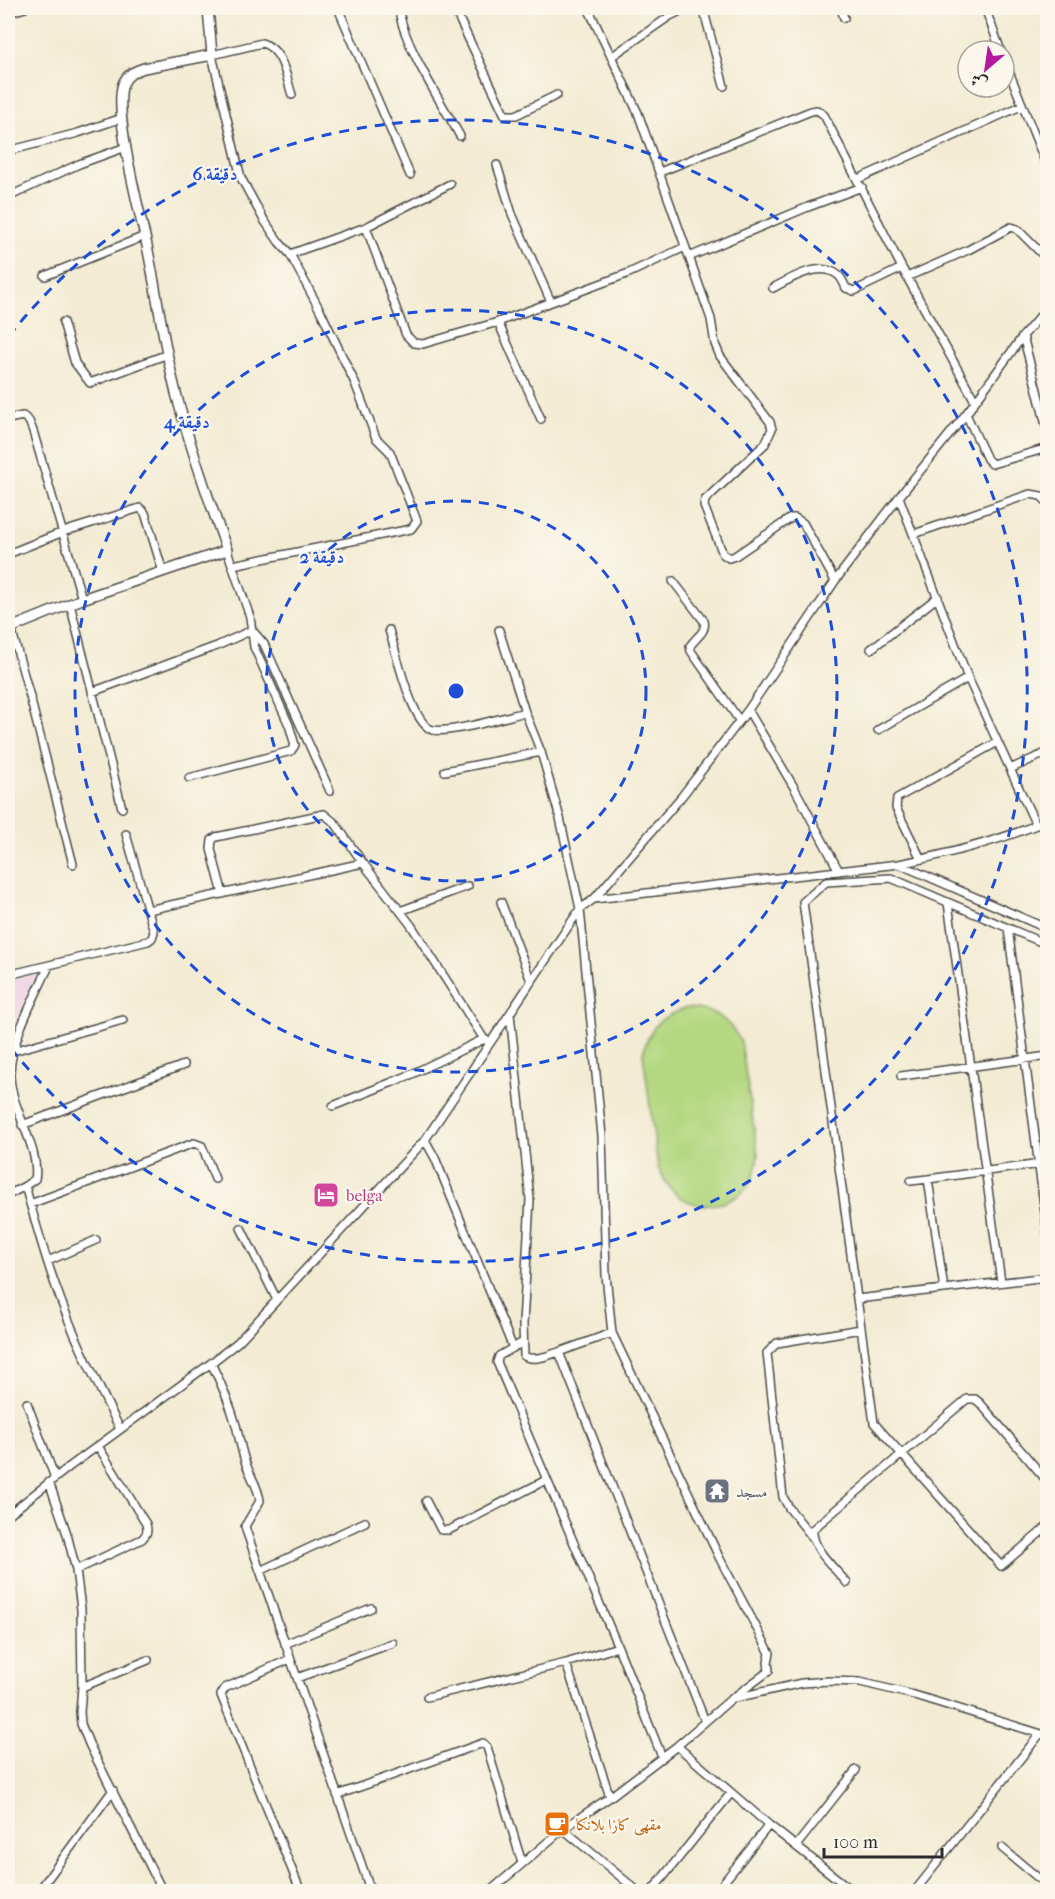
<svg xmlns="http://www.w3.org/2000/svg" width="1055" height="1899" viewBox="0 0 1055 1899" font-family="'IM FELL French Canon',Amiri,serif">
<rect width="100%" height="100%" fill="#fbf7ec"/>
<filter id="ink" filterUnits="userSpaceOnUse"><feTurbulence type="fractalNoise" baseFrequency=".0167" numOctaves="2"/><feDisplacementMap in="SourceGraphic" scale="12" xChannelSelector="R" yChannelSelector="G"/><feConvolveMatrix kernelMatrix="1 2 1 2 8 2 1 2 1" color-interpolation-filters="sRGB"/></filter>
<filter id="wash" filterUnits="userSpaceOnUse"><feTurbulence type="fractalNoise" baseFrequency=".008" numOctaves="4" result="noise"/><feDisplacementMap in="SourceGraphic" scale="24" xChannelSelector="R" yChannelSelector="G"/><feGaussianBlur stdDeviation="1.35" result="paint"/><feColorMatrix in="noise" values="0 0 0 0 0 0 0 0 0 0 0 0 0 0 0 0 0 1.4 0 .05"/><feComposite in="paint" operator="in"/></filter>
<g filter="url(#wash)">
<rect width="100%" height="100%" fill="#f3ebd3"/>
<path fill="#efd0e5" d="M34 974 36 976 8 1039V979Z"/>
<path fill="#b4d881" stroke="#708256" stroke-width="1.5" d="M687 1008C715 1010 727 1017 741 1042L758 1155C757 1166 755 1177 748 1186 731 1207 697 1212 676 1194 667 1187 663 1177 658 1167L643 1053C650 1026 660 1016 687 1008Z"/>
</g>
<g filter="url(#ink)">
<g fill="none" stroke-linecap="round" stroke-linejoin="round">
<g stroke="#494844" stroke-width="10">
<path id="minor" d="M338 8 410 175
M399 8C401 41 443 105 460 136
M454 8 505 115H516L557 95
M588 8 638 113 711 319 715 344 720 356 770 422 772 429 765 444 705 500 704 506 723 554 729 558 735 556 791 518H795L803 523 835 581
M703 8 724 86
M841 8 844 18
M985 8 1001 51
M8 13 25 8
M611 57 670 16 686 8
M1004 59 1048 169
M292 95C286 77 283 49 262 43L212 55 241 178 264 220 279 242 290 254 366 227 450 184
M8 151 78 133 122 118
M497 165 512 214 551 302
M660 172 811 111 817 110 824 115 902 268 975 401
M858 179 1021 106
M8 197 79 164 126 147
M366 227 406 335 414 343 423 344 498 322 629 273 685 247
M689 257 808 207 862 187
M45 276 145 236
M907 277 968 250 1011 227 1017 229 1048 260
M773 288C790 279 820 260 838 275 842 278 844 284 846 288L854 291 902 268
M63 322 75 363 90 383 168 354
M498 322 541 419
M1023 336 1048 433
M966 414 987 459 992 464 1044 449 1048 442
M8 419 23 416 29 421 33 431 82 599
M899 497 968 678 1036 825
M914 534 1030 494 1041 496 1048 503
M8 554 63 532 140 508 145 513 163 572
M233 565 411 529 417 521 390 452 376 438 355 383 322 314 290 254
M673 581 704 621C707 632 696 637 690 646L691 651 739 720
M70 604 122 808
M11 628 29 693 73 864
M389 630C396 651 412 726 433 730 450 734 505 717 525 712
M871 649 938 597
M92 692 217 646 252 630 264 644 330 791
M748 710 795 789 839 871
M878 730 968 678
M1010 769 1048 752
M445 771 541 752
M189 778 291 751 295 745 289 725 254 647 250 617 227 550
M921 859 896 808 897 798 996 743
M899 864C948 854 1001 841 1048 820
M223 894 211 849 212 840 216 837 324 814 335 823 363 863 411 925 484 1039 490 1042
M594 899 682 796 748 710 835 581 899 497 966 414 1023 336 1048 307
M501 902 531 981
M948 903 1001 1282
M148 910 363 863
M400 911 468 886
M1008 928 1048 1236
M1048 945 891 878 826 882 803 902 874 1423 1001 1566 1048 1526
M8 975 148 941 152 938 154 932 126 834
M510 1014 530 1199 523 1324 524 1356C534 1362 548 1355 559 1352
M13 1051 123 1020
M901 1076 1048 1056
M333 1106 410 1075 484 1039
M22 1125 184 1065
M425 1140 435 1158 513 1348
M911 1181 928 1179
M25 1186 35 1179C41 1150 11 1109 10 1076 9 1043 35 997 49 966
M8 1195 25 1186C35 1220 44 1254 56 1287 73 1336 97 1383 120 1429
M30 1204 194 1143 202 1146 215 1179
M241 1228 277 1300
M48 1261 96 1240
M944 1289 928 1179 1048 1163
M857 1299 1048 1277
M612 1333 559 1352 705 1721
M523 1342 499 1356 497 1362 618 1647 662 1757
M211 1363C221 1383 230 1403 236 1425 239 1437 241 1449 245 1461 249 1474 259 1488 260 1501L245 1526 246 1530 371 1892
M27 1403 55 1478
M49 1482 67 1534 76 1570 81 1609 82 1687 80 1712 81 1724 90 1746 163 1892
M426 1501 441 1530H449L546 1480
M8 1515 69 1467 211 1363 238 1342 251 1328 425 1140 580 909 594 899 899 864 1048 929
M813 1538 789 1508 783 1497 767 1353 777 1343 861 1329
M76 1570 142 1539C147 1534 148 1531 146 1524L98 1446
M260 1571 365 1522
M847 1583C835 1568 811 1549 813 1529L967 1399H975L980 1403 1048 1482
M285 1644 371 1608
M290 1659 225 1688 221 1695 301 1892
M566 1663 610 1797
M297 1678 393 1643
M82 1687 148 1660
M427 1697 566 1663 618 1647
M735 1698 802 1683 828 1681 860 1682 914 1695 1048 1736
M677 1746 769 1825 854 1892
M337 1795 483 1743 487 1747 522 1863
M563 1829 634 1888
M796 1846 856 1770
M1002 1848 1048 1886
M38 1892 113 1790
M489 1892 563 1829 610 1797 677 1746 730 1700 769 1671 768 1662 770 1653 720 1559 612 1333 606 1275 602 1136 580 909 560 818 541 752 525 712 499 630
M651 1892 731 1793
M716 1892 769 1825
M914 1892 1040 1734"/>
</g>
<g stroke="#494844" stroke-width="12">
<path id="tertiary" d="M8 629 82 599 227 550C208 498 190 447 176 393 163 343 157 292 146 241 139 210 113 110 123 84 127 74 135 71 144 68L212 55 208 8"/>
</g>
<use href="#minor" stroke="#fff" stroke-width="7"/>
<use href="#tertiary" stroke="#fff" stroke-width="9"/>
</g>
</g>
<g fill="none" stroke="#1d4ed8" stroke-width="3" stroke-dasharray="10 8">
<circle cx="456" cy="691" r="190"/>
<circle cx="456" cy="691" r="381"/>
<path d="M9 336A571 571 0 1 1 9 1046"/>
</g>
<defs>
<g id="hotel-square" transform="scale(1.35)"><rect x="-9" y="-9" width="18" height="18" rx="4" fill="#d1479c" stroke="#fbf7ec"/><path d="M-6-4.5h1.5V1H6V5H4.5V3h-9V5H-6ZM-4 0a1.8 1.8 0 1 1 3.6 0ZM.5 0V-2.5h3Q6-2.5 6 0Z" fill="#fff"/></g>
<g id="temple-square" transform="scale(1.35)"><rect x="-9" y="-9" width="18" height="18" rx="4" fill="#6b7280" stroke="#fbf7ec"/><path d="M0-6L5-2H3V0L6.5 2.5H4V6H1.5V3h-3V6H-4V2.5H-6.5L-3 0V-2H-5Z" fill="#fff"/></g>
<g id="cafe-square" transform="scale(1.35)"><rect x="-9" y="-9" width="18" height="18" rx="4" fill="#e8710a" stroke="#fbf7ec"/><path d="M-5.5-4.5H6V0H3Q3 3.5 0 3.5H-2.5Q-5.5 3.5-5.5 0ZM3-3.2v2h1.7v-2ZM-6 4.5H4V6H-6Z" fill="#fff"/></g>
</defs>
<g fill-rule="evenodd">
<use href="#hotel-square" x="326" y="1195"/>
<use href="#temple-square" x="717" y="1491"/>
<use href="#cafe-square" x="557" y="1824"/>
</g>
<g text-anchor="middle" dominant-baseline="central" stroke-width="4.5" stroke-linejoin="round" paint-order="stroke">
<g font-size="16" fill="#b23c85" stroke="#fbf7ec" text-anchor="start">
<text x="346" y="1195">belga</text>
</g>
<g font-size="16" fill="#5b616d" stroke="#fbf7ec" text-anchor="start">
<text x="736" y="1491">مسجد</text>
</g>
<g font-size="16" fill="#c56008" stroke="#fbf7ec" text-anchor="start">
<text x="576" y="1824">مقهى كازا بلانكا</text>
</g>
</g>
<circle cx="456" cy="691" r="9" fill="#1d4ed8" stroke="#fbf7ec" stroke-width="3"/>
<g font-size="18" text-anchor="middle" font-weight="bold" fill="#1d4ed8" stroke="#fbf7ec" stroke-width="4.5" stroke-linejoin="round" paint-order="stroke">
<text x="215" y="180">6 دقيقة</text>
<text x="187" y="428">4 دقيقة</text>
<text x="322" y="563">2 دقيقة</text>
</g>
<rect width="1055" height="1899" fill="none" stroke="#fbf7ec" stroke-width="30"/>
<g transform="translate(986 69) rotate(209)"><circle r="28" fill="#fbf7ec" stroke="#a8a59f" stroke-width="1.5"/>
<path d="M0-4.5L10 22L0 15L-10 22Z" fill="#b5179e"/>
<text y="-9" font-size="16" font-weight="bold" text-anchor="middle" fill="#2b2b2b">ش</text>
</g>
<path d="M824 1848v9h118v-9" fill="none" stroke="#2b2b2b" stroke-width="3"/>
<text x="833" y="1848" font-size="18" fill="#2b2b2b" stroke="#fbf7ec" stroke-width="4.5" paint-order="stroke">100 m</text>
</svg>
